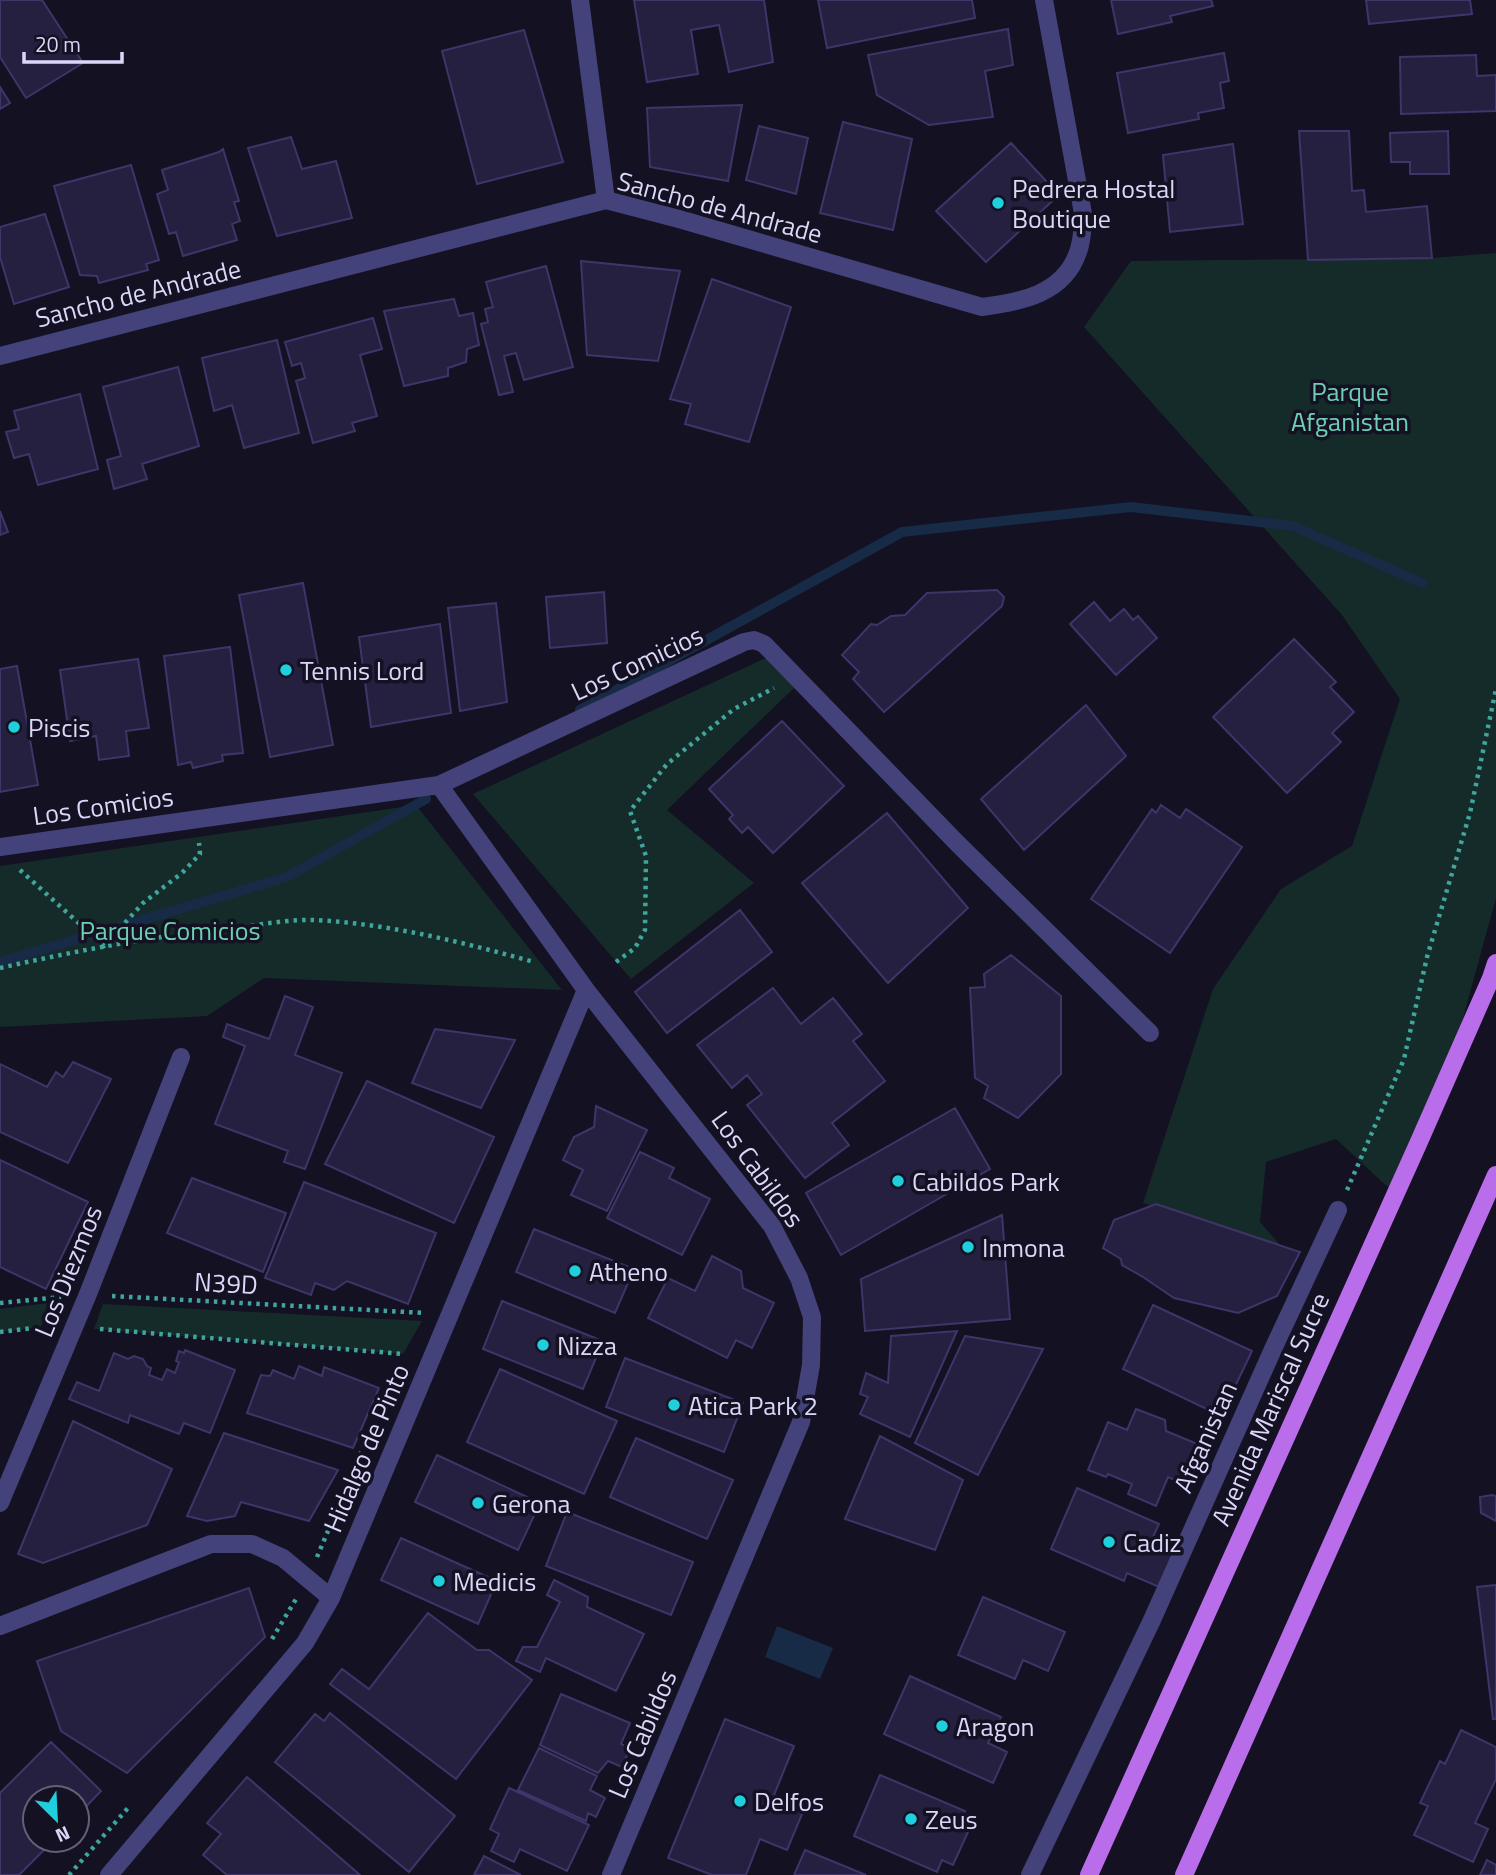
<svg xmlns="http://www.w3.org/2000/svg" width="1496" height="1875" viewBox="0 0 1496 1875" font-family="'Titillium Web',sans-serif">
<rect width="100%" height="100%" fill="#131122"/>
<path fill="#152b29" d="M1496 253V898L1443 1091 1392 1191 1336 1139 1266 1162 1260 1222 1281 1246 1143 1203 1213 989 1281 889 1352 846 1400 699 1342 615 1084 327 1131 261 1432 258Z
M770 656 795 687 667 810 754 883 631 979 473 794Z
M416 805 562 990 264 978 207 1016 0 1027V866Z
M48 1303 41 1327 0 1332V1309Z
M103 1304 422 1321 403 1354 94 1329Z"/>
<path fill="#172a46" d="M777 1626 833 1648 820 1679 765 1657Z"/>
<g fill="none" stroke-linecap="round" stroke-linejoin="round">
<path stroke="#172a46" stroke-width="10" d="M580 710 902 532 1131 507 1293 526 1422 583
M0 962 287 877 426 799"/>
</g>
<path fill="#252040" stroke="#3e3569" stroke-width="2" d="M0 0H42L83 63 26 98 0 57Z
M634 0H764L773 62 729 72 719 25 691 30 698 74 647 82Z
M818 0H972L975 18 827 48Z
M1111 0H1211L1213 6 1170 16 1172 22 1118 34Z
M1366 0H1470L1472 14 1369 24Z
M1008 29 1013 65 985 71 993 117 929 125 877 95 868 55Z
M524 30 563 162 477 184 442 51Z
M1224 53 1229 81 1220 83 1224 108 1198 113 1199 119 1128 133 1117 73Z
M1476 55 1477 76 1496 75V111L1401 114 1400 57Z
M0 87 10 103 0 109Z
M742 105 728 181 650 167 647 108Z
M843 122 912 139 893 230 820 213Z
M759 126 808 138 796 194 746 180Z
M1299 131H1349L1352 191 1364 190 1366 212 1427 206 1432 258 1308 260Z
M1448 131 1449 174H1410V162H1391L1390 133Z
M291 137 302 169 336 161 352 218 277 236 248 148Z
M1011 143 1059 195 986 262 936 211Z
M1233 144 1243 224 1170 232 1163 155Z
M223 149 239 201 234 202 240 221 232 224 237 240 183 256 176 232 169 234 157 194 168 190 162 170 219 152Z
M131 165 159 260 146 264 148 270 99 283 97 276 80 275 54 186Z
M45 214 69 287 14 304 0 257V227Z
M581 261 680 271 658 361 587 355Z
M546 266 573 367 524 380 516 353 504 356 513 392 499 395 481 324 488 322 485 309 493 307 486 282Z
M712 279 791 307 749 442 685 424 691 404 670 399Z
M454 299 459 316 473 313 479 345 467 349 466 362 448 368V376L404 386 384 311Z
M373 318 382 349 360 355 377 416 352 423 355 431 313 443 296 381 305 378 301 363 292 366 285 342Z
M277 340 299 433 244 448 232 405 214 411 202 358Z
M178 367 199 446 142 464 147 479 114 489 107 460 121 456 103 387Z
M80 394 98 469 38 485 29 454 14 458 6 432 19 429 14 411Z
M0 511 8 532 0 535Z
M303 583 333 745 270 757 239 595Z
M997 590 1004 597 1002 606 884 712 853 679 859 672 842 655 871 624 877 625 891 616 905 615 927 593Z
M604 592 607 643 550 648 546 597Z
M1094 602 1110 621 1124 609 1133 620 1138 616 1157 638 1116 675 1070 624Z
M496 603 507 702 460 711 448 608Z
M440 624 451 713 371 727 359 637Z
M1294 639 1336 682 1330 687 1354 712 1332 733 1341 742 1287 793 1213 717Z
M230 647 243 753 222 755 223 761 193 768 191 762 178 765 164 656Z
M138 659 149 728 126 731 129 756 99 760 96 736 70 741 60 670Z
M17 666 38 785 0 792V669Z
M1086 705 1126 756 1024 850 981 799Z
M782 721 844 786 773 853 748 827 742 833 729 819 733 815 709 789Z
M1161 805 1180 818 1186 809 1242 847 1170 953 1091 899 1152 809 1156 813Z
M887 813 968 908 888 983 802 883Z
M740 910 772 952 667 1033 635 992Z
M1011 955 1061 996V1074L1018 1118 984 1098 988 1086 975 1078 970 988 985 987 984 974Z
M773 988 801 1024 833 998 862 1034 853 1041 885 1081 832 1123 849 1145 805 1178 747 1105 762 1094 747 1075 732 1088 697 1045Z
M285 996 313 1007 295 1055 342 1073 305 1169 284 1162 288 1151 215 1124 245 1046 223 1037 227 1024 269 1039Z
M435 1029 515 1040 481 1108 412 1083Z
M73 1062 111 1079 68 1163 0 1132V1064L47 1087 56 1072 63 1077Z
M367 1081 494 1137 454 1223 325 1164Z
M596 1106 647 1130 607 1211 571 1195 583 1170 563 1160 574 1137 594 1127Z
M955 1108 990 1169 841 1255 806 1193Z
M640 1152 674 1168 669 1178 710 1199 682 1255 607 1218Z
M0 1160 88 1202 46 1289 0 1267Z
M192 1178 286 1213 263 1272 167 1233Z
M304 1182 436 1233 408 1304 347 1281 334 1290 315 1283 311 1295 265 1278Z
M1156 1204 1300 1252 1277 1296 1238 1313 1174 1298 1143 1277 1122 1265 1121 1259 1103 1248 1114 1220Z
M1002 1215 1010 1319 865 1331 861 1279Z
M534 1229 634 1269 615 1313 516 1272Z
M712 1256 741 1271 743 1288 774 1303 752 1348 736 1340 727 1358 648 1318 668 1278 695 1291Z
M502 1301 603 1341 583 1389 483 1349Z
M1153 1305 1252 1351 1221 1416 1123 1369Z
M957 1331 910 1437 860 1414 868 1397 860 1394 866 1373 888 1383 891 1336Z
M965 1336 1043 1349 978 1475 915 1443Z
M185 1350 235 1370 210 1433 184 1423 179 1434 130 1415 128 1423 69 1399 77 1382 99 1391 114 1353 128 1359 134 1356 143 1359 147 1366 151 1368 149 1375 162 1380 167 1369 175 1373 179 1362 176 1361 179 1351 184 1353Z
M625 1358 743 1403 724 1452 606 1407Z
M299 1366 322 1376 324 1367 379 1388 353 1448 247 1413 261 1375 270 1376 273 1370 294 1379Z
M500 1369 617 1421 584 1494 467 1442Z
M1136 1409 1165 1420 1166 1431 1200 1445 1184 1484 1168 1477 1156 1506 1128 1494 1132 1484 1108 1474 1106 1477 1088 1470 1108 1422 1127 1430Z
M73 1421 172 1469 147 1525 43 1563 18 1554Z
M224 1433 338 1470 309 1521 241 1502 235 1516 207 1521 187 1516Z
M880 1436 963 1480 935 1550 845 1519Z
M636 1438 733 1480 707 1539 610 1497Z
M437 1455 540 1503 518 1550 415 1502Z
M1077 1488 1159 1524 1153 1537 1176 1546 1159 1587 1127 1573 1124 1581 1051 1549Z
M1492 1495 1496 1496V1521L1481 1513 1480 1497Z
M567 1512 693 1562 671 1615 546 1566Z
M401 1538 497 1581 478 1624 381 1580Z
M554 1580 588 1597 587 1607 644 1634 616 1691 546 1658 540 1672 516 1661 523 1647H537L560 1602 547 1595Z
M1496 1585V1719H1493L1477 1587Z
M249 1588 265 1637 127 1773 61 1731 37 1661Z
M983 1597 1065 1632 1048 1671 1023 1660 1015 1679 958 1655Z
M428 1613 477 1650H489L532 1680 456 1779 330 1684 342 1669 369 1689Z
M910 1676 1001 1717 988 1743 1007 1752 993 1783 884 1734Z
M561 1694 630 1723 621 1744 630 1748 622 1767 608 1761 598 1773 540 1745Z
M330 1713 455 1816 409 1872 275 1762 315 1714 324 1721Z
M725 1719 794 1746 774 1795 805 1807 787 1850 760 1839 746 1875H712L668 1858Z
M1461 1730 1496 1747V1779L1475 1823 1488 1829 1473 1862 1414 1835 1428 1806 1420 1803 1440 1761 1445 1764Z
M51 1742 101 1791 77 1816V1798H35V1840H54L19 1875H0V1793Z
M539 1748 597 1776 590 1790 605 1798 596 1817 588 1813 586 1821 518 1790Z
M880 1775 965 1811 957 1827 968 1832 953 1865 942 1860 937 1872 854 1836Z
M247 1777 360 1875H227L203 1855 221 1834 207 1823Z
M509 1788 589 1825 567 1871 520 1849 514 1862 491 1851 499 1834 490 1829Z
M805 1850 866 1875H794Z
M484 1856 521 1875H474Z
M1487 1860 1496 1865V1875H1480Z"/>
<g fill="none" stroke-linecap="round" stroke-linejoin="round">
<path stroke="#3fa59d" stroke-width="4.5" stroke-dasharray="3.5 5" stroke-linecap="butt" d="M20 870 104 946 143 903 182 873 200 854 199 843
M616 962 635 948 645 930 646 856 630 811 667 764 734 709 774 688
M0 968C80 950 160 935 241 927 264 924 292 919 315 920 390 924 462 942 534 962
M1347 1190 1404 1059 1427 957 1470 813 1496 689
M112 1296 425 1313
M0 1303 61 1297
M100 1329 403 1354
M0 1332 41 1327
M317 1557 368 1436
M272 1639 296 1599
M69 1875 128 1808"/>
<path stroke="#43427a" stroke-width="18" d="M580 0 606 200
M0 356 606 200 679 219 982 307C1021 302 1064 294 1078 252 1082 242 1082 229 1084 219L1044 0
M439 785 586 990 772 1226 799 1278 812 1317 811 1365 801 1422 611 1875
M0 847 439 785 744 642 754 640 764 644 958 844 1150 1033
M0 1503 88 1294 181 1057
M0 1626 211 1544H252L283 1558 331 1598
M109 1875 305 1643 331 1598 586 990
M1030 1875 1152 1620 1274 1347 1338 1210"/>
<path stroke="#b96dea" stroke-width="18" d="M1089 1875 1418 1144 1491 978 1496 963
M1184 1875 1496 1175"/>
</g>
<g fill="#1fcfdd" stroke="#131122" stroke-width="2.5">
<circle cx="998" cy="203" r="7"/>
<circle cx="286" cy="670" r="7"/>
<circle cx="14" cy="727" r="7"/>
<circle cx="898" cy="1181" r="7"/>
<circle cx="968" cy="1247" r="7"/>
<circle cx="575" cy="1271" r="7"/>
<circle cx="543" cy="1345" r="7"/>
<circle cx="674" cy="1405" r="7"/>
<circle cx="478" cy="1503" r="7"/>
<circle cx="1109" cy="1542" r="7"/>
<circle cx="439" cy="1581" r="7"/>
<circle cx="942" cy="1726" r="7"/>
<circle cx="740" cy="1801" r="7"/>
<circle cx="911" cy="1819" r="7"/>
</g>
<g text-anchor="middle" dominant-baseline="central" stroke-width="7" stroke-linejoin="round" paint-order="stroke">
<g font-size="26" fill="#dad7f9" stroke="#131122" text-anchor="start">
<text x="1012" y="188">Pedrera Hostal<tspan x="1012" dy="30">Boutique</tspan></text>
<text x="300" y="670">Tennis Lord</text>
<text x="28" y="727">Piscis</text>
<text x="912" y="1181">Cabildos Park</text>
<text x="982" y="1247">Inmona</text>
<text x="589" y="1271">Atheno</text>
<text x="557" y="1345">Nizza</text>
<text x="688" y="1405">Atica Park 2</text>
<text x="492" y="1503">Gerona</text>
<text x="1123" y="1542">Cadiz</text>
<text x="453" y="1581">Medicis</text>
<text x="956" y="1726">Aragon</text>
<text x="754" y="1801">Delfos</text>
<text x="925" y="1819">Zeus</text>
</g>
<g font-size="26" fill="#dad7f9" stroke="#131122">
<text transform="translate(720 207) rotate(15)">Sancho de Andrade</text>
<text transform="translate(138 293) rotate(-14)">Sancho de Andrade</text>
<text transform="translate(637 663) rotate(-25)">Los Comicios</text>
<text transform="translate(103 806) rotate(-8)">Los Comicios</text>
<text transform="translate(758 1169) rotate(54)">Los Cabildos</text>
<text transform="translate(68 1271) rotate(-68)">Los Diezmos</text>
<text transform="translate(226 1283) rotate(3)">N39D</text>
<text transform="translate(1270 1409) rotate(-66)">Avenida Mariscal Sucre</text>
<text transform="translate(1205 1437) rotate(-66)">Afganistan</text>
<text transform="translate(366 1448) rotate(-67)">Hidalgo de Pinto</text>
<text transform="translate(642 1734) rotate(-67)">Los Cabildos</text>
</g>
<g font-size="26" fill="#6dcfb4" stroke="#131122">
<text x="1350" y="391">Parque<tspan x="1350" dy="30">Afganistan</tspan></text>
<text x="170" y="930">Parque Comicios</text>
</g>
</g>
<g transform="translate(56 1819) rotate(156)"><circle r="33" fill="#131122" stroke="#636078" stroke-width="2"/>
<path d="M0-5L12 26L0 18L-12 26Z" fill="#1fcfdd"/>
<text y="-10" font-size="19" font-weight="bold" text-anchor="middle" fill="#dad7f9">N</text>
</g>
<path d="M24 52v10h98v-10" fill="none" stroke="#dad7f9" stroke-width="3.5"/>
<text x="35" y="52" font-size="21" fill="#dad7f9" stroke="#131122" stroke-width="5" paint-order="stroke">20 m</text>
</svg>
